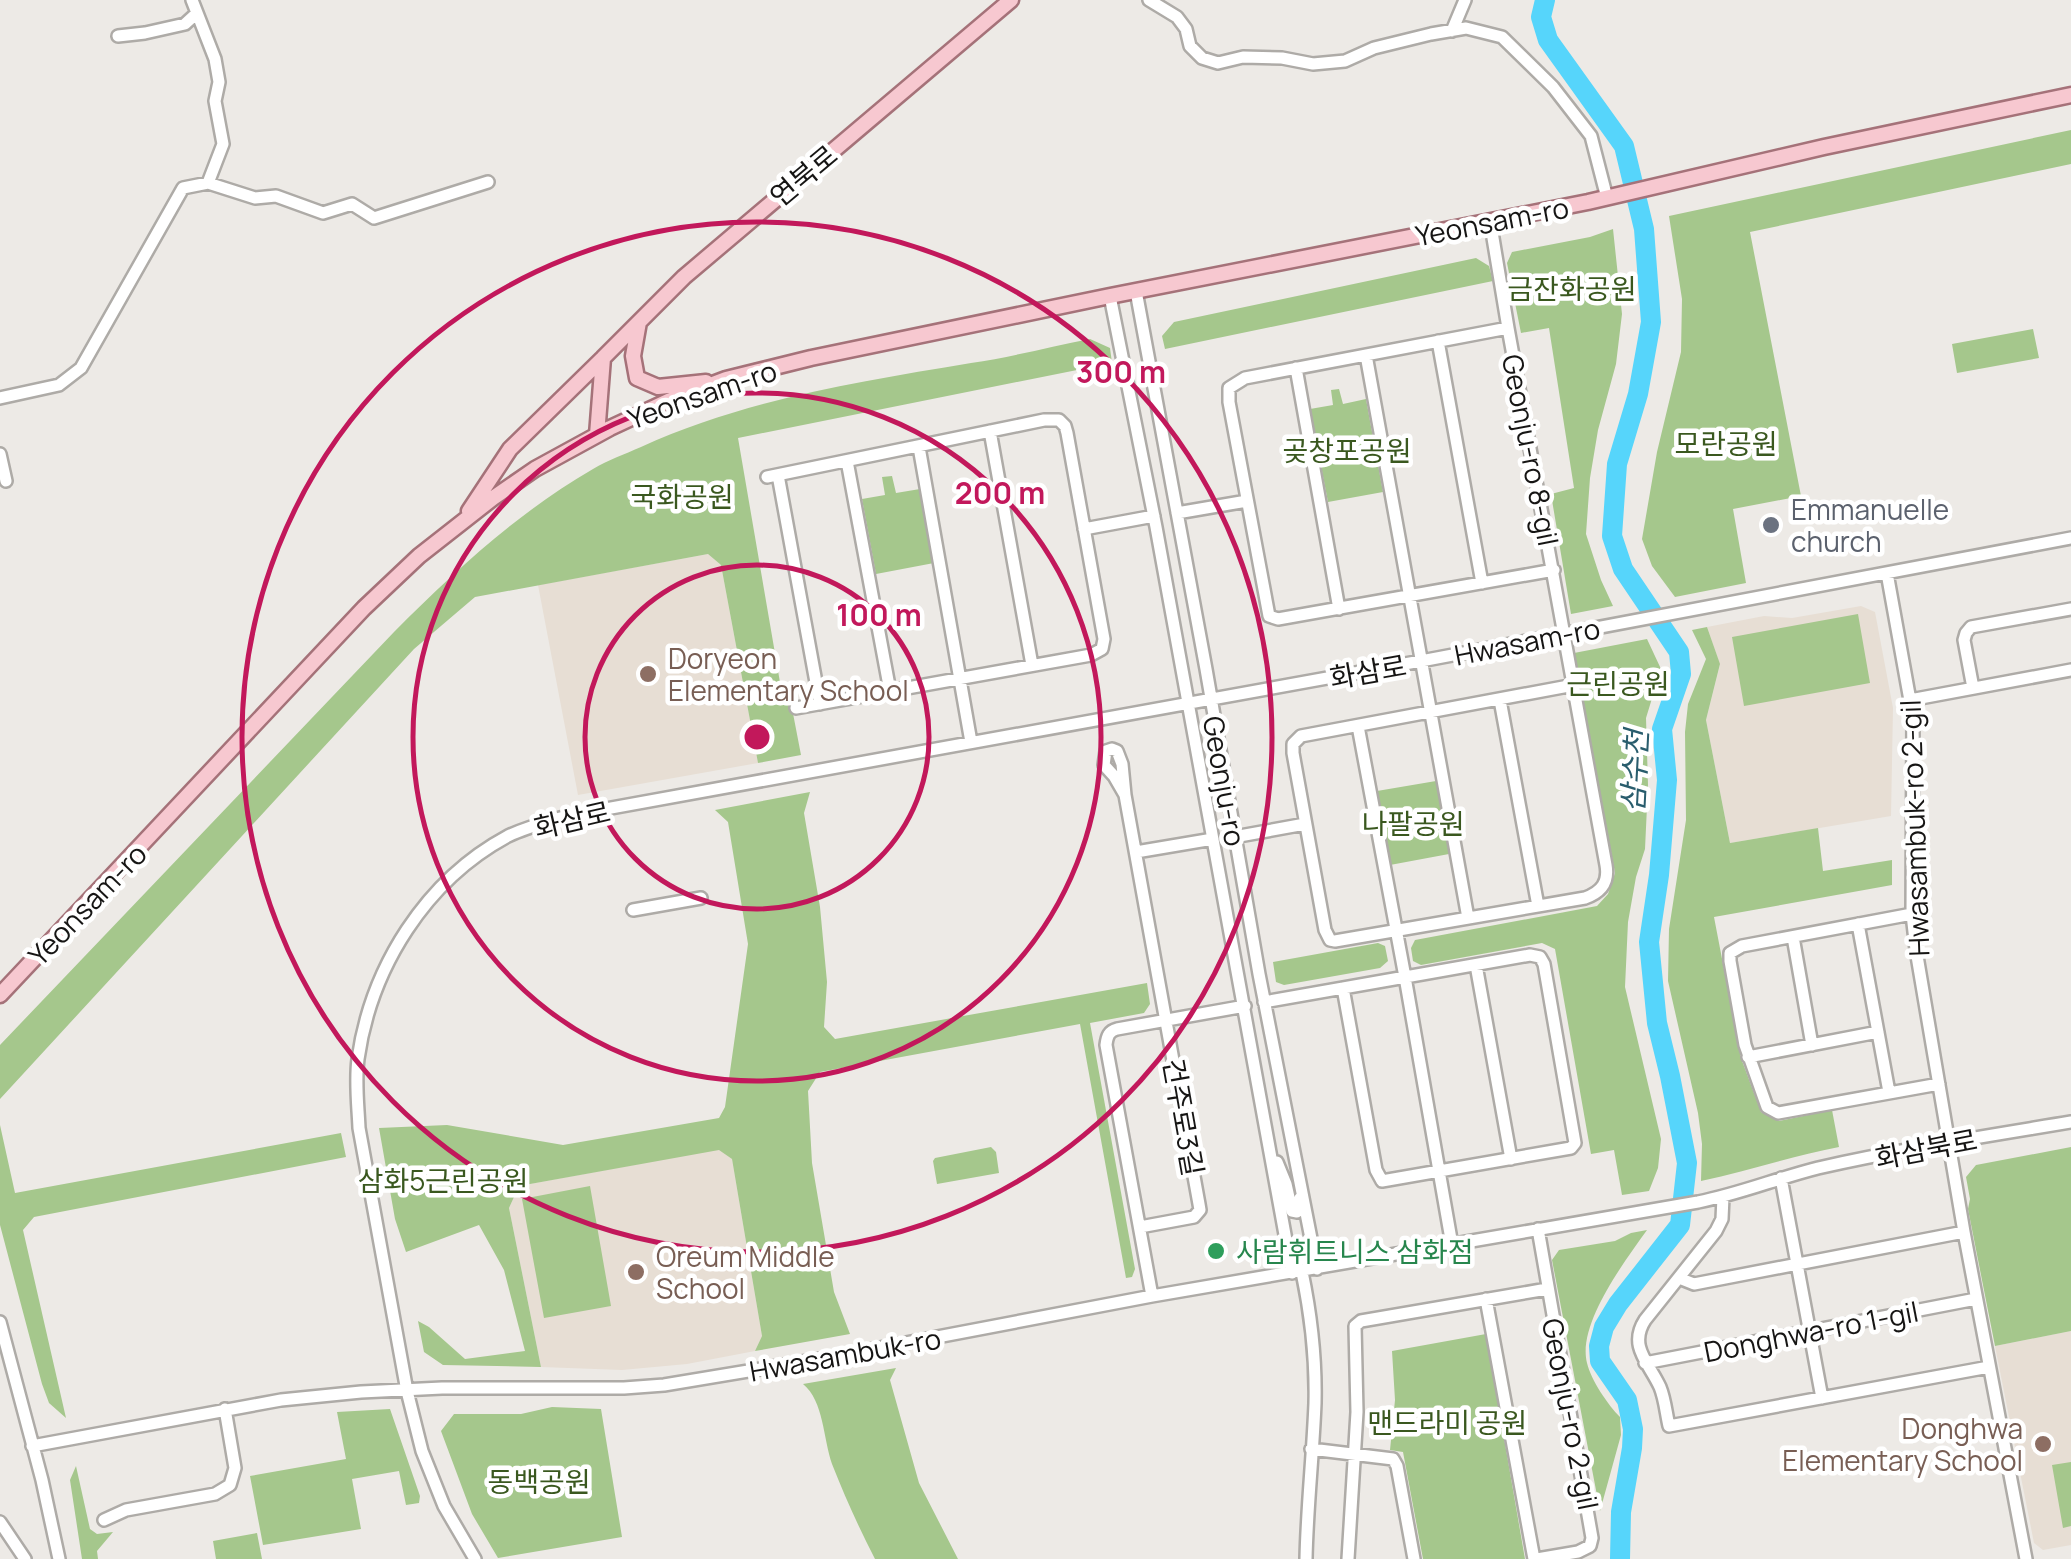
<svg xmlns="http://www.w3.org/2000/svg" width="2071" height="1559" viewBox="0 0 2071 1559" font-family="Manrope,'Noto Sans KR',sans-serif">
<rect width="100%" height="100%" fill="#edeae6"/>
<path fill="#e7ded4" d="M708 554 721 565 758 763 578 795 538 585Z
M1861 606 1875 612 1893 708 1891 816 1730 843 1706 720 1720 665 1707 627 1764 616 1792 618Z
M719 1149 732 1159 762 1336 755 1351 687 1364 622 1370 541 1367 509 1208 519 1186Z
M2071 1331V1545L2043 1550 2034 1543 1995 1346Z"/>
<path fill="#a5c78c" d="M2071 130V164L1750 232 1801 496 1733 509 1746 583 1675 597 1652 566 1642 539 1657 452 1681 352 1682 299 1669 216Z
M1613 229 1622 314 1616 364 1598 430 1590 478 1586 534 1601 580 1613 606 1571 614 1551 494 1574 488 1549 328 1521 333 1507 263 1512 252 1590 237Z
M1476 258 1489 266 1493 281 1165 349 1162 336 1174 322Z
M2033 329 2039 358 1957 373 1952 344Z
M1090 339 1110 348 1112 363 738 438 782 694 791 703 801 755 758 763 721 565 708 554 475 597 414 649 0 1099V1045L394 632C456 570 516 514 593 469 608 460 625 454 641 447 746 399 858 382 971 363 1011 357 1050 347 1090 339Z
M1339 389 1343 404 1366 399 1383 492 1328 502 1310 409 1333 405 1331 390Z
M892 476 896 493 920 489 934 563 876 574 862 499 885 495 882 477Z
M1858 614 1870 683 1744 706 1732 637Z
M1707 627 1720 664 1706 720 1730 843 1818 828 1823 871 1892 860V885L1714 917 1741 1058 1761 1112 1779 1121 1832 1110 1839 1147C1792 1156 1748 1171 1701 1181L1702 1144 1698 1113 1668 981 1669 929 1686 820 1685 732 1688 704 1706 659 1692 630Z
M1647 639 1661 669 1646 718 1648 785 1645 849 1636 877 1628 922 1625 987 1661 1139 1658 1168 1649 1191 1622 1195 1614 1150 1591 1154 1555 949 1542 943 1421 965 1413 961 1411 948 1415 940 1597 906 1608 894 1615 873 1574 653Z
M1436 781 1449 854 1390 865 1377 791Z
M810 792 804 813 820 907 827 982 824 1027 835 1039 1147 983 1150 1004 1144 1013 1090 1023 1135 1269 1132 1277 1126 1278 1080 1024 820 1072 808 1091 812 1163 834 1292 850 1334 755 1351 762 1336 732 1159 719 1150 519 1186 509 1208 541 1367 443 1365 424 1352 418 1321 429 1327 465 1359 525 1351 504 1270 479 1225 406 1252 395 1219 379 1128 447 1125 563 1145 719 1118 725 1107 748 944 728 822 715 810Z
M1378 943 1385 946 1388 961 1380 968 1284 985 1276 982 1273 962Z
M0 1125 15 1193 341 1133 346 1157 34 1217 23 1230 66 1418 49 1403 42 1384 0 1225Z
M991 1147 996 1152 999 1173 937 1184 933 1161 935 1158Z
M2071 1147V1331L1995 1346 1968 1209 1970 1199 1966 1177 1976 1165Z
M590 1186 611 1306 544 1318 522 1199Z
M1647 1230C1625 1261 1577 1324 1587 1363 1591 1380 1608 1405 1620 1417L1621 1435 1600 1511 1552 1260 1559 1250 1615 1241 1631 1233Z
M1486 1334 1525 1559H1423L1403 1452 1390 1450 1395 1400 1392 1351Z
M896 1368 890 1380 919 1483 958 1559H875C859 1528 845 1497 832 1464 823 1439 824 1401 803 1384Z
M552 1407 601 1409 622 1537 498 1558 472 1514 441 1431 454 1414H521Z
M390 1409 420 1496 419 1503 406 1505 399 1471 352 1479 361 1529 263 1545 250 1476 346 1459 337 1412Z
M2071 1462V1526L2063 1528 2052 1465Z
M76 1466 90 1529 97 1534 113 1532 97 1551 98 1559H82L70 1480Z
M257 1533 262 1559H216L213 1541Z"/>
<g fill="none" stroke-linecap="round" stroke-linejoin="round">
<path stroke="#56d5fb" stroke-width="20" d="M1545 0 1541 17 1548 40 1624 146 1644 229 1651 322 1638 394 1617 464 1612 536 1623 569 1679 652 1681 674 1662 729 1667 780 1659 875 1649 942 1657 1023 1670 1076 1687 1163 1680 1225 1618 1304 1604 1327 1599 1346 1600 1361 1627 1400 1633 1429 1632 1448 1621 1512 1620 1559"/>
<g stroke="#aeaba7" stroke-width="16">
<path id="minor" d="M192 0 215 59 219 82 215 101 223 144 208 183
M1149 0 1177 17 1186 29 1190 46 1202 58 1218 63 1243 57 1282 58 1313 64 1345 61 1374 48 1431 34 1466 28 1502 37 1553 87 1591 136 1607 198
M1452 31 1465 0
M118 36 145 33 185 24 197 13
M1490 220 1508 328
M1136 291 1206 669 1259 974 1317 1269
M1110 296 1156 527 1292 1273
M1438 341 1482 583
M1366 355 1468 918
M1296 368 1339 609
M0 398 59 385 81 368 183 188 208 183 255 198 276 196 323 213 352 204 374 218 488 182
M990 431 1032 665
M919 447 971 742
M0 454 6 481
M847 461 890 691
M778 475 820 704
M767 477 1044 420H1059L1065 426 1067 433 1104 639 1102 649 1091 655 796 708
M1177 513 1247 501
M1084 529 1154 516
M1554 570 1278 619 1269 616 1229 402V388L1245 378 1508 328 1606 865C1609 882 1602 892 1585 898L1335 941 1330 940 1325 930 1293 753V744L1301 736 1574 685
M1887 573 1913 717 1912 914 1916 950 1964 1232 2026 1559
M1973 688 1964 640 1966 633 1971 627 2071 609
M1500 700 1538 906
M1910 700 2071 670
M1358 726 1405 977 1452 1245
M1125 795 1114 776 1104 765 1106 751 1112 749 1117 751 1122 764 1125 795 1199 1204 1200 1210 1194 1217 1140 1227
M1234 837 1305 824
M1136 852 1213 839
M633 910 701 898
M1912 914 1742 946 1730 953V961L1745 1045 1767 1107 1778 1113 1939 1084
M1858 924 1889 1092
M1793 937 1812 1045
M1476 965 1511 1159
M1264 1002C1353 986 1441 971 1530 955L1540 957 1544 964 1575 1143 1571 1148 1382 1181 1376 1170 1343 988
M1748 1057 1878 1032
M1277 1162 1286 1184 1292 1211 1297 1212 1300 1198
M1781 1178 1822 1398
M1723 1197 1722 1219 1716 1231 1645 1320C1628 1346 1649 1363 1660 1387 1665 1399 1666 1413 1669 1426L1989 1367
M1302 1272C1311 1315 1316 1359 1315 1403 1313 1455 1307 1507 1306 1559
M1679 1278 1694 1284 1964 1232
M1152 1296 1106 1045C1107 1036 1109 1031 1117 1029L1245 1006
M1486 1299 1534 1559
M0 1322 42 1480 59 1559
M1645 1363 1976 1299
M32 1446 281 1400 361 1392 442 1388H624L664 1385 832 1357 1152 1296 1698 1202C1739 1194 1778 1178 1818 1168 1902 1149 1987 1136 2071 1122
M1311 1449 1393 1459 1397 1466 1414 1559
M104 1520 126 1510 215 1494 230 1485 235 1468 225 1409
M0 1522 25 1559
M475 1559 444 1506 422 1451 407 1391 359 1128C358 1105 355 1082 358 1059 371 967 426 880 508 836 527 827 547 822 567 816L1421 661 2071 538
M1348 1559 1357 1412 1355 1326 1361 1321 1547 1289
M1537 1559 1578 1552 1590 1546 1592 1538 1538 1229"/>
</g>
<g stroke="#a57279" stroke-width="19">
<path id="major" d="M639 322 633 356 637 378 658 387 706 382
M597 435 603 358 684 277 1011 0
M469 511 510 449 602 359
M0 995 364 608 419 556 493 498 535 469 610 428 668 401 726 379 811 358 1110 296 1588 202 1824 147 2071 95"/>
</g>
<use href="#minor" stroke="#fff" stroke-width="11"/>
<use href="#major" stroke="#f7c8d0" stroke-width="14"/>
</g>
<g fill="none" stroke="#c2185b" stroke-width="5">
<circle cx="757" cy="737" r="172"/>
<circle cx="757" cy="737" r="344"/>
<circle cx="757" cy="737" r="515"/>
</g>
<circle fill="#6b7280" stroke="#fff" stroke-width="4" cx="1771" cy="525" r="10"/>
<g fill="#8d6e63" stroke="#fff" stroke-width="4">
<circle cx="648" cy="674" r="10"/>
<circle cx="636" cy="1272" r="10"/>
<circle cx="2043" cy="1444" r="10"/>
</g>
<circle fill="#2e9e5b" stroke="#fff" stroke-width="4" cx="1216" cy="1251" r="10"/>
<g text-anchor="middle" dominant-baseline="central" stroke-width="9" stroke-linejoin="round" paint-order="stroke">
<g font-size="28" fill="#161514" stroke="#fff">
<text transform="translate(803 175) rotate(-40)">연북로</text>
<text transform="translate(1492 221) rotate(-11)">Yeonsam-ro</text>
<text transform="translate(702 394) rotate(-19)">Yeonsam-ro</text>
<text transform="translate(1531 450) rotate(79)">Geonju-ro 8-gil</text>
<text transform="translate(1527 641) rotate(-11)">Hwasam-ro</text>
<text transform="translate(1368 671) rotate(-10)">화삼로</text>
<text transform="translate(1225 781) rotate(80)">Geonju-ro</text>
<text transform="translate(572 819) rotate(-13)">화삼로</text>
<text transform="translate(1914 828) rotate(-92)">Hwasambuk-ro 2-gil</text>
<text transform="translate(87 904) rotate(-46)">Yeonsam-ro</text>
<text transform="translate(1184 1117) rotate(80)">건주로3길</text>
<text transform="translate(1926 1148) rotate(-11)">화삼북로</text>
<text transform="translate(1811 1331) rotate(-11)">Donghwa-ro 1-gil</text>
<text transform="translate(845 1354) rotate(-10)">Hwasambuk-ro</text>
<text transform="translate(1571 1414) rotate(79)">Geonju-ro 2-gil</text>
</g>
<g font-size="28" fill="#3a581f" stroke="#fff">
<text x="1572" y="288">금잔화공원</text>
<text x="1726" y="443">모란공원</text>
<text x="1347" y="450">곶창포공원</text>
<text x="682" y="496">국화공원</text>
<text x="1618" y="683">근린공원</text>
<text x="1413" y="823">나팔공원</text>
<text x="443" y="1180">삼화5근린공원</text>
<text x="1447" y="1422">맨드라미 공원</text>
<text x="539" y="1481">동백공원</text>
</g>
<g font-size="28" fill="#5b616d" stroke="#fff" text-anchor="start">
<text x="1791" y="509">Emmanuelle<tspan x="1791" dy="32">church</tspan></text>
</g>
<g font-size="28" fill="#785e54" stroke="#fff" text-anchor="start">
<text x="668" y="658">Doryeon<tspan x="668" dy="32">Elementary School</tspan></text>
<text x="656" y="1256">Oreum Middle<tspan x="656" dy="32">School</tspan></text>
<text x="2023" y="1428" text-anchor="end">Donghwa<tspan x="2023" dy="32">Elementary School</tspan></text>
</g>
<g font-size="28" fill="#27864d" stroke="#fff" text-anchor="start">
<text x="1236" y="1251">사람휘트니스 삼화점</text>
</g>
<g font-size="30" font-style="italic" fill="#295d6d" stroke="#fff">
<text transform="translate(1634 771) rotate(-87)">삼수천</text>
</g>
</g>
<circle cx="757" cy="737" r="15" fill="#c2185b" stroke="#fff" stroke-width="5"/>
<g font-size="30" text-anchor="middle" font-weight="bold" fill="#c2185b" stroke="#fff" stroke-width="9" stroke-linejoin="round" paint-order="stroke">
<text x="1121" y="383">300 m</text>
<text x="1000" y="504">200 m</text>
<text x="879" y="626">100 m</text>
</g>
</svg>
